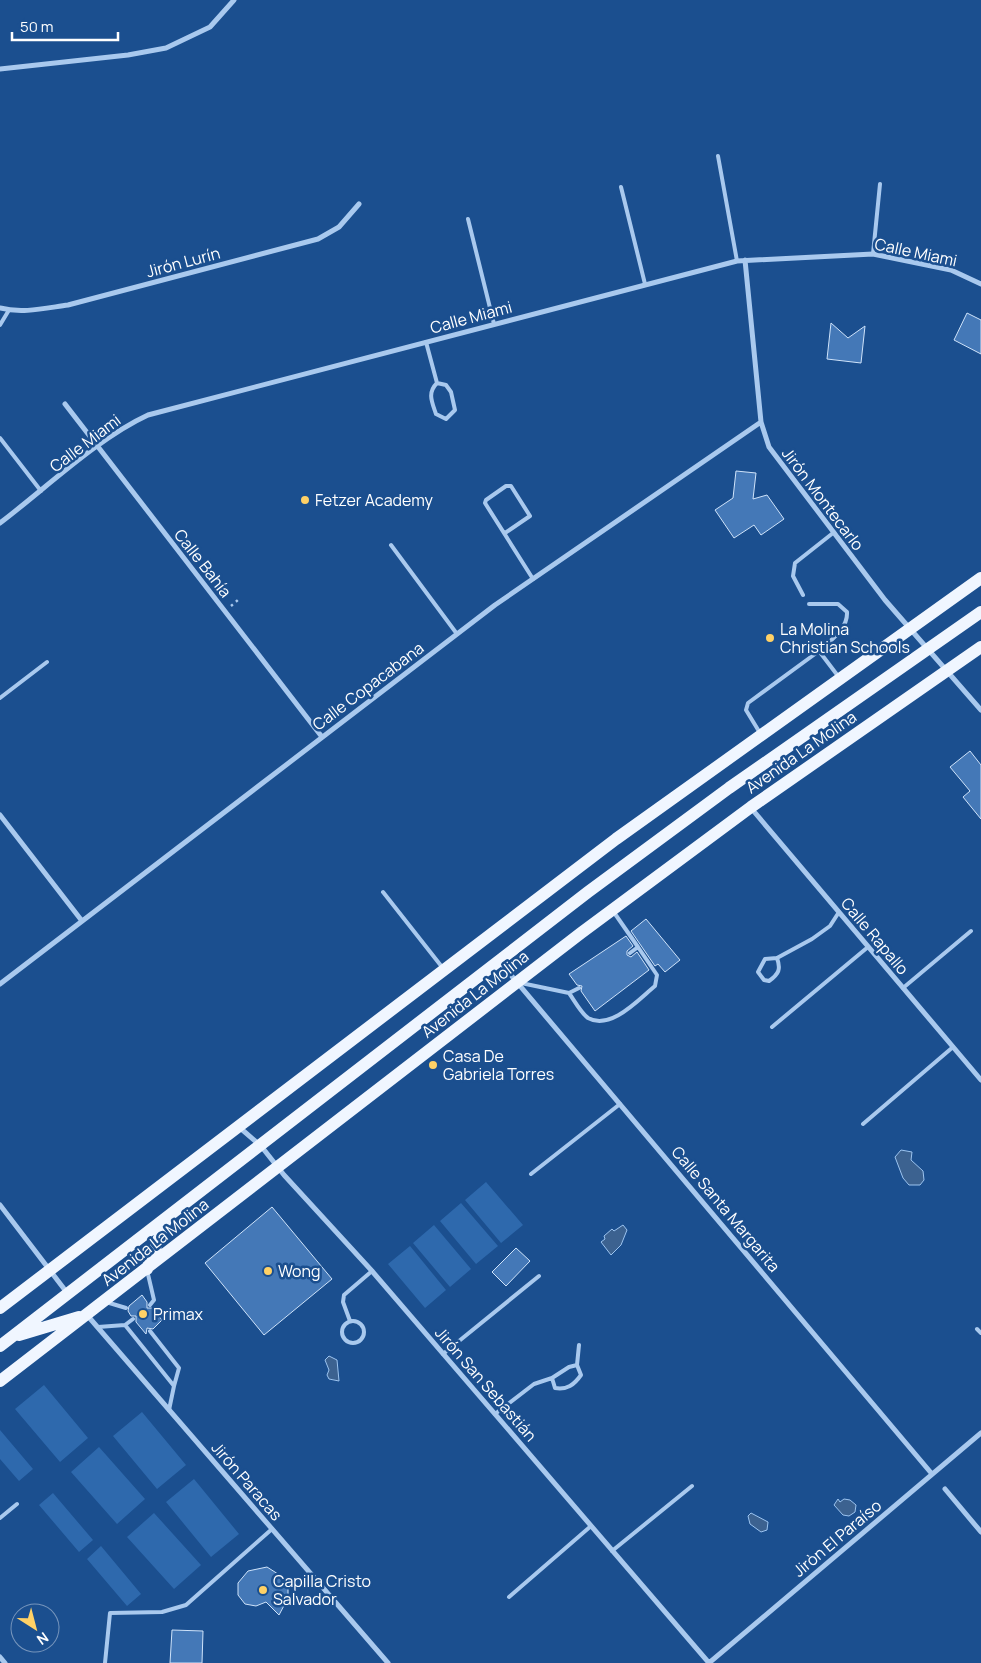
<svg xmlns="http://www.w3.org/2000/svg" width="981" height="1663" viewBox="0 0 981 1663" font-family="Manrope,sans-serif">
<rect width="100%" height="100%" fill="#1b4f8f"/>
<path fill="#2e69ad" d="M486 1182 523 1225 501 1243 465 1200Z
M461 1203 498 1246 476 1264 440 1221Z
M434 1225 471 1269 450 1287 413 1243Z
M410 1246 446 1290 425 1308 388 1264Z
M44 1385 88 1438 60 1462 15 1409Z
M142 1412 186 1465 157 1489 113 1436Z
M0 1430 33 1469 19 1481 0 1459Z
M99 1447 145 1499 117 1524 71 1472Z
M194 1479 239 1534 211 1557 166 1502Z
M53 1493 93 1540 79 1552 39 1505Z
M154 1513 201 1565 174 1589 127 1537Z
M101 1546 141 1594 127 1606 87 1559Z"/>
<path fill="#3c6290" stroke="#9cc4f0" d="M901 1150 912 1152 911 1160 923 1171 924 1180 920 1185H909L903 1178 895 1157Z
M623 1225 627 1230 621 1245 611 1255 601 1242 605 1239 604 1236 612 1229 614 1231Z
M329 1356 337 1360 339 1381 329 1379 327 1375 329 1370 325 1360Z
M838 1499 840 1502 844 1499 850 1500 856 1505 855 1512 849 1516 843 1515 834 1505Z
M751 1513 768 1522 767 1530 761 1532 750 1524 748 1516Z"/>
<path fill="#4478b7" stroke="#cfe3fa" d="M967 313 981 320V354L954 340Z
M831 323 848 338 865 326 861 363 827 359Z
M736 471 756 473 753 499 767 495 784 519 761 535 754 525 734 538 715 510 733 498Z
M970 751 981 765V819L963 797 970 791 950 767Z
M646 919 680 960 665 972 658 964 655 966 631 931Z
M626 936 633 946 627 951V955L631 957 637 952 649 970 595 1011 581 991 582 986 577 985 569 974Z
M272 1207 332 1279 264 1335 205 1263Z
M516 1248 530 1261 506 1286 492 1272Z
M142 1295 147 1302V1308H152L162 1320 153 1329 147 1328 146 1334 136 1322V1316H131L128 1311 129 1306Z
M267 1567 278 1574 288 1585V1598L279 1615 266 1602 256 1606 245 1604 238 1595V1583L248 1571Z
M172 1630 203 1631 202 1663H170Z"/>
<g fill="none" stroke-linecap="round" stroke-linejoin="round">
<path stroke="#a9c9ee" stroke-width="2.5" stroke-dasharray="2.5 4" stroke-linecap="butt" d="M231 606 239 599"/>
<path stroke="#a9c9ee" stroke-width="4" d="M718 156 737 261
M621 187 645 284
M468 219 494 324
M873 254 880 184
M0 325 9 310
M426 342 437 383C427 393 432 402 436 414L446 419 455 410 451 392 446 385 437 383
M0 438 41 491
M505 533 530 516 511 486H506L486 500 485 503 533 579
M391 545 457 634
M803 595 793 576 795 563 833 533
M809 604H838L847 612C848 629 831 640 819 651L838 676
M0 698 47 662
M760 733 746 710 748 703 819 651
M383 892 442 967
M613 911 638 947 630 953
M777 958C781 969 779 974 769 981L764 980 758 972 765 959 777 958 812 939 830 926 839 912
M521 983 569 993 579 988
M903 988 971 931
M569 993C574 1000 581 1013 588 1018 611 1031 640 998 655 986L657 975 638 947
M772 1027 868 947
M863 1124 953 1047
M531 1174 620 1104
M147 1270 154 1300 150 1305
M106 1302 126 1308
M133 1319 125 1325 174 1386 169 1410
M350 1321 343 1302 344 1295 372 1271
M342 1332a11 11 0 1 1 22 0a11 11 0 1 1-22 0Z
M98 1327 125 1325
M977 1329 981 1333
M150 1331 179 1368 174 1386
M443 1354 539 1276
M577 1365 569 1367 552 1378 555 1388C567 1390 574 1385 581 1375L577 1365 579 1345
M495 1414 534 1384 552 1378
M0 1518 17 1504
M612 1551 692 1486
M509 1597 591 1526
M105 1663 110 1613 162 1612 186 1605 272 1529"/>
<path stroke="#a9c9ee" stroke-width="5" d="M0 69 128 55 166 48 210 27 234 0
M745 260 761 422 769 447 885 600 981 710
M0 308C22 314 46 308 68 305L318 239 339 227 359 204
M65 404 322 737
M0 523C45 489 98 438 148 415L737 261 873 254 951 270 981 284
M751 808 981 1080
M0 815 82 921
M499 961 932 1474
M0 984 495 605 761 422
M239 1127 261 1146 284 1175 372 1271 709 1663
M0 1205 68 1294
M87 1315 388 1663
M945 1489 981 1532
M0 1657 5 1663
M709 1663 981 1433"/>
<path stroke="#f0f6ff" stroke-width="12" d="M147 1269 166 1220
M0 1308 616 839 981 578
M19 1335 79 1317
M0 1346 588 892 729 788 981 612
M0 1381 581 933 751 807 981 647"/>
</g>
<g fill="#ffd166" stroke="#1b4f8f" stroke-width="2">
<circle cx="305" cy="500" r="5"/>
<circle cx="770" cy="638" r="5"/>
<circle cx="433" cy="1065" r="5"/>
<circle cx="268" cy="1271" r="5"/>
<circle cx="143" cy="1314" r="5"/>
<circle cx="263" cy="1590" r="5"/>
</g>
<g text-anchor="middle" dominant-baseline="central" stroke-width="5" stroke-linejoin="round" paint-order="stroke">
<g font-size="16" fill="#fff" stroke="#1b4f8f">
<text transform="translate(916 252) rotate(12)">Calle Miami</text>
<text transform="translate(183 262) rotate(-15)">Jirón Lurín</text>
<text transform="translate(471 317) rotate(-15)">Calle Miami</text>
<text transform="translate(85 443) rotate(-37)">Calle Miami</text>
<text transform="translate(823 499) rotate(53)">Jirón Montecarlo</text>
<text transform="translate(203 563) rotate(52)">Calle Bahía</text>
<text transform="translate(368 686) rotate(-37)">Calle Copacabana</text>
<text transform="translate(801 752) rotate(-35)">Avenida La Molina</text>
<text transform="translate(875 936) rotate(50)">Calle Rapallo</text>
<text transform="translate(475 994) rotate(-38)">Avenida La Molina</text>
<text transform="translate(726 1209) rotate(50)">Calle Santa Margarita</text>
<text transform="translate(155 1242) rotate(-38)">Avenida La Molina</text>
<text transform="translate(486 1384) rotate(49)">Jirón San Sebastián</text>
<text transform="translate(247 1481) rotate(49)">Jirón Paracas</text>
<text transform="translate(837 1538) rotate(-40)">Jiròn El Paraíso</text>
</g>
<g font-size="16" fill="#fff" stroke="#1b4f8f" text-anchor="start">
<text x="315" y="500">Fetzer Academy</text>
<text x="780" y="629">La Molina<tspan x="780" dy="18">Christian Schools</tspan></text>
<text x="443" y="1056">Casa De<tspan x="443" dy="18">Gabriela Torres</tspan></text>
<text x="278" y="1271">Wong</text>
<text x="153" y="1314">Primax</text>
<text x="273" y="1581">Capilla Cristo<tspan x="273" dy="18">Salvador</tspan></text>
</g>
</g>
<g transform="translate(35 1628) rotate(144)"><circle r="24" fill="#1b4f8f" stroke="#7695bc"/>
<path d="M0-4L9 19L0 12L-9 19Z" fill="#ffd166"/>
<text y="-8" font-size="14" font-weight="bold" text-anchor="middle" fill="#ffffff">N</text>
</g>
<path d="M12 32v8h106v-8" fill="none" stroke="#ffffff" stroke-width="2.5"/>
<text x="20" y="32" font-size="15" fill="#ffffff" stroke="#1b4f8f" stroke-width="4" paint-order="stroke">50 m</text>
</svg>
